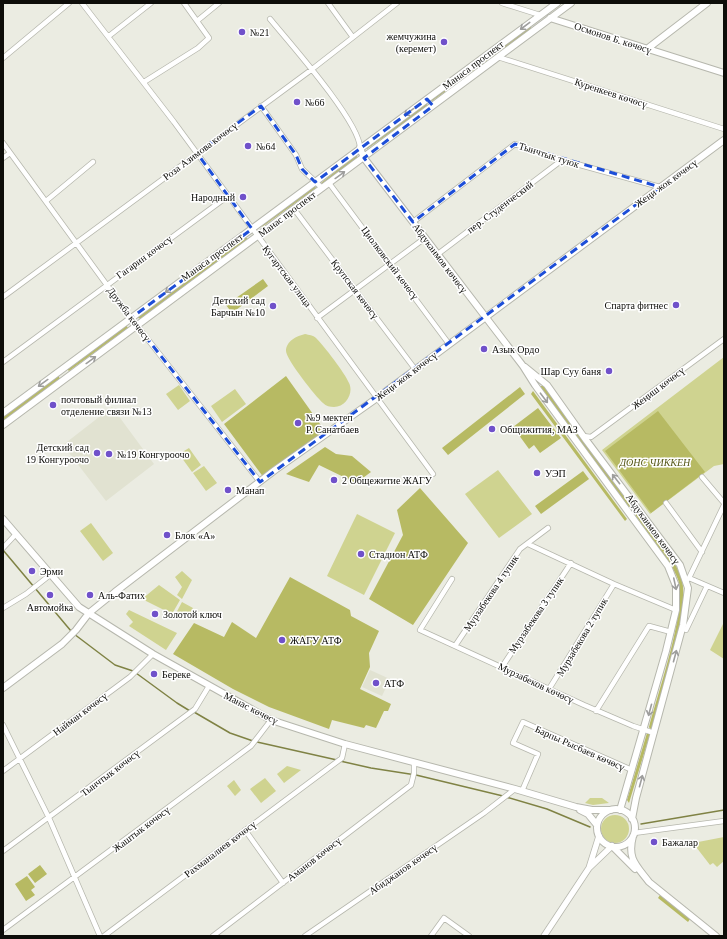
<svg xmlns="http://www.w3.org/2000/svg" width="727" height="939" viewBox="0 0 727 939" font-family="Georgia,serif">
<rect width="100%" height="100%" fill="#ebece2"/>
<path fill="#e1e2d1" d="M112 407 154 464 106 501 63 445Z
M370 670 390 679 382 696 362 687Z"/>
<path fill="#cfd390" d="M305 334C309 335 313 335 316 338 324 346 345 373 349 383 354 393 346 407 334 407 330 407 326 406 323 403 316 397 286 359 286 351 286 341 297 336 305 334Z
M724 357V464L714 466 650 514 602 450Z
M179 385 190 401 178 410 166 394Z
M235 389 246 404 222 422 211 406Z
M189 448 201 465 192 472 179 454Z
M204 466 217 483 206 491 193 473Z
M498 470 532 514 499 538 465 494Z
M357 514 395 533 364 595 327 576Z
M91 523 113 553 103 561 80 531Z
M182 571 192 580 182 599 177 595 182 587 175 577Z
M159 585 180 600 172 614 142 599Z
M182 602 193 608 186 620 175 615Z
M129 610 177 633 166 650 129 626 133 622 126 614Z
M724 622V659L710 650Z
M287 766 301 770 284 783 277 774Z
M265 778 276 791 261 803 250 789Z
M234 780 241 790 235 796 227 786Z
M590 798H602L609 803 593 805 585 803Z
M601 829a14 14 0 1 1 28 0a14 14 0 1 1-28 0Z
M724 837V861L717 867 713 863 710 865 693 843Z"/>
<path fill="#b7ba63" d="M531 26V29L486 62 484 61Z
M481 63 483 65 432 101 431 100Z
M426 103 428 106 367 149V147Z
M356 155 358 158 323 184 321 183Z
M314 185 316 188 262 227 261 225Z
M245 237 248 239 141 319 138 318V316Z
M263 279 268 286 232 313 226 305Z
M126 325 128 328 69 371 68 370 67 368Z
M58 375 60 379 3 421V416Z
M286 376 325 431 264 478 224 424Z
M541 386H544L633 507 632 508H629L540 388Z
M520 387 525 394 448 455 442 448Z
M533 391 627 519 625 521 531 394Z
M538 408 561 438 540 453 534 445 529 449 513 427Z
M658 411 705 472 651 513 605 451Z
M325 447 336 454 352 456 371 472 356 483 319 465 309 482 286 474Z
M583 471 589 479 541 514 535 506Z
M420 488 468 543 413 625 369 599 403 535 397 510Z
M636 512 639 514C652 532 674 556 681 577 692 607 661 695 652 728L650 729 649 727C658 692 685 616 679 583 678 578 675 573 673 569L636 516Z
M290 577 350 610 351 616 379 631 369 653 370 667 360 689 391 704 388 711H384L376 728 366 725 364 728 332 720 329 729 269 707 233 689 173 654 194 623 224 637 232 622 256 638Z
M647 733 650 734 629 803 627 800Z
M40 865 47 874 35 883 28 874Z
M27 876 35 887 31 890 35 895 26 901 15 884Z
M660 895 690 919 688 922 658 898Z"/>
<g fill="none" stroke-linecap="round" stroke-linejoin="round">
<path stroke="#7f8244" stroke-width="1.5" d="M3 550 71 631
M74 634 115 665 133 671
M136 673 177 703 190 711
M194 712 230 733 253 741
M257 742 337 760
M340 761 371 768 416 775 503 796
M506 797 547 809 590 827
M641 824 724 810"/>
<g stroke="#b6b7ad" stroke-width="6">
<path id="minor" d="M82 3 174 122 433 474
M328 3 352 36
M502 3 540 15
M270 19C289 42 360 122 360 148
M197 21 219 3
M109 36 151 3
M498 57 724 129
M3 58 69 3
M144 82 198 48 209 38 184 3
M261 106 296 155 302 169 322 188
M3 143 131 318 260 482
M3 158 10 153
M329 183 449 344
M46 201 93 162
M294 209 415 369
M413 222 515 144 562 160 660 187
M438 254 562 160
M3 297 311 70 397 3
M317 318 425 238
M3 362 228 196
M583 436 591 437 724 339
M702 477 724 503
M666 503 702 552
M528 544 614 584 676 610
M3 548 16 534
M689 578 724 505
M452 579 420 630 584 705 633 726 654 733
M687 580 689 578 724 593
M3 608 26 594 50 575
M686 630 707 586
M455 646 520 549 548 528
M502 667 571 563
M549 689 614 584
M596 711 649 626 671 632
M3 725 49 818 100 936
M3 771 130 677 153 654
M522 791 538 754 513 743 523 722 632 770
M245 830 283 883
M634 833 724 821
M3 851 195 709 209 686
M3 930 251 746 271 720
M104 936 342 758 345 744
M213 936 411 785 414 773V762
M305 936 484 813 515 789
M431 936 444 918 469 936"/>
</g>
<g stroke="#b6b7ad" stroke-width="7">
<path id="tertiary" d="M589 868 599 836
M544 936 589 868 612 846"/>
</g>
<g stroke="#b6b7ad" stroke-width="8">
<path id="secondary" d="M550 18 724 73
M647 49 707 3
M360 148 364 158 523 366 535 385 668 566 676 586V610L666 651 620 810
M525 367 547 385 586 440 680 565 688 588 683 625 636 798 632 819
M3 413 557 3
M3 425 571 3
M3 519 79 607 153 654 271 720 345 744 515 789 576 807 592 810H611
M3 688 62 644 76 630 89 613 115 592 275 470 377 398 724 140
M597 828a19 19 0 1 1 38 0a19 19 0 1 1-38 0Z
M580 810 588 814 597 825
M633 836C627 859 636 865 649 882L716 936
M612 846 635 869"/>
</g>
<use href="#minor" stroke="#fff" stroke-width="4.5"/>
<use href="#tertiary" stroke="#fff" stroke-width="5.5"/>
<use href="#secondary" stroke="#fff" stroke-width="6"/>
</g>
<defs><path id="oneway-shaft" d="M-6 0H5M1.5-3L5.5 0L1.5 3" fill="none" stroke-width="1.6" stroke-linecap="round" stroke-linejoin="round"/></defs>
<g stroke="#9e9e9d">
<use href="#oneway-shaft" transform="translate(525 26) rotate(143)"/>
<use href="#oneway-shaft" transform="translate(409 112) rotate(144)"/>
<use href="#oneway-shaft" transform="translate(340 175) rotate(-36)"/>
<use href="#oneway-shaft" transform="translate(170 289) rotate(143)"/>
<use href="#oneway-shaft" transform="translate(91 360) rotate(-36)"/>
<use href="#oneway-shaft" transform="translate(43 383) rotate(144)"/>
<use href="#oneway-shaft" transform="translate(544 398) rotate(53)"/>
<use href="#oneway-shaft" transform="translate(616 479) rotate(-128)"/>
<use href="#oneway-shaft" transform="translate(675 584) rotate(78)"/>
<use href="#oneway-shaft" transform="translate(675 656) rotate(-75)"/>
<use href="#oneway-shaft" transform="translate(650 710) rotate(105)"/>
<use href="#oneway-shaft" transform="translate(641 781) rotate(-75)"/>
</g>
<path fill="none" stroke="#1d4ed8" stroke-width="3" stroke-dasharray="8 5" stroke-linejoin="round" d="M427 99 433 106 364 158 413 222 515 144 660 187 260 482 131 318 252 229 197 153 261 106 296 155 302 169 315 182Z"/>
<g fill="#7051ca" stroke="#fff" stroke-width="1.5">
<circle cx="242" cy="32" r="4"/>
<circle cx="444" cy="42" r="4"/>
<circle cx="297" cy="102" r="4"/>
<circle cx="248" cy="146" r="4"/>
<circle cx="243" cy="197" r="4"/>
<circle cx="676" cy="305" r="4"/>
<circle cx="273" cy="306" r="4"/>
<circle cx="484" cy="349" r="4"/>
<circle cx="609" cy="371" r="4"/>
<circle cx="53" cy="405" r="4"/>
<circle cx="298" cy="423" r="4"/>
<circle cx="492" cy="429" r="4"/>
<circle cx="97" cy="453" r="4"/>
<circle cx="109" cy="454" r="4"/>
<circle cx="537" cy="473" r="4"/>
<circle cx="334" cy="480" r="4"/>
<circle cx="228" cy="490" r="4"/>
<circle cx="167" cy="535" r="4"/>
<circle cx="361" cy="554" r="4"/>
<circle cx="32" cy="571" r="4"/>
<circle cx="50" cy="595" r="4"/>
<circle cx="90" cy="595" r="4"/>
<circle cx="155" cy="614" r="4"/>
<circle cx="282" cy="640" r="4"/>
<circle cx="154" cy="674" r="4"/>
<circle cx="376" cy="683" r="4"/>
<circle cx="654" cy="842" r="4"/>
</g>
<g text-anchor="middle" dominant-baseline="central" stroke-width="3" stroke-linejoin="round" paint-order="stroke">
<g font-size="10" fill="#0d0d09" stroke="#fff" text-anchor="start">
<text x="250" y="32">№21</text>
<text x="436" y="36" text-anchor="end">жемчужина<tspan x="436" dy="12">(керемет)</tspan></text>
<text x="305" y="102">№66</text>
<text x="256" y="146">№64</text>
<text x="235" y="197" text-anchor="end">Народный</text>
<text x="265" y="300" text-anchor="end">Детский сад<tspan x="265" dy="12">Барчын №10</tspan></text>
<text x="668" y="305" text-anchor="end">Спарта фитнес</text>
<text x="492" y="349">Азык Ордо</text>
<text x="601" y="371" text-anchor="end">Шар Суу баня</text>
<text x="61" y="399">почтовый филиал<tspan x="61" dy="12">отделение связи №13</tspan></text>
<text x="306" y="417">№9 мектеп<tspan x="306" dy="12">Р. Санатбаев</tspan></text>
<text x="500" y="429">Общижития, МАЗ</text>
<text x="89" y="447" text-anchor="end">Детский сад<tspan x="89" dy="12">19 Конгуроочо</tspan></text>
<text x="117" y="454">№19 Конгуроочо</text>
<text x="545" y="473">УЭП</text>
<text x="342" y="480">2 Общежитие ЖАГУ</text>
<text x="236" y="490">Манап</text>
<text x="175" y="535">Блок «А»</text>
<text x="369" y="554">Стадион АТФ</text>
<text x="40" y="571">Эрми</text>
<text x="98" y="595">Аль-Фатих</text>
<text x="50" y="607" text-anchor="middle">Автомойка</text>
<text x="163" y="614">Золотой ключ</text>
<text x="290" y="640">ЖАГУ АТФ</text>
<text x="162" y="674">Береке</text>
<text x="384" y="683">АТФ</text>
<text x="662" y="842">Бажалар</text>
</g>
<g font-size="10" fill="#0d0d09" stroke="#fff">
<text transform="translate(613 38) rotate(18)">Осмонов Б. көчөсү</text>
<text transform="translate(473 65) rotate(-37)">Манаса проспект</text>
<text transform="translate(611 93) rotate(18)">Куренкеев көчөсү</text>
<text transform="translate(200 151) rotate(-37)">Роза Азимова көчөсү</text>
<text transform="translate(549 155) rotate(18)">Тынчтык туюк</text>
<text transform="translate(666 183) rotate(-36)">Жеңи жок көчөсү</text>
<text transform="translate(500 207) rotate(-37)">пер. Студенческий</text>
<text transform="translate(287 214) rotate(-37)">Манас проспект</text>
<text transform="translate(144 257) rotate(-36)">Гагарин көчөсү</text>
<text transform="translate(212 257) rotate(-36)">Манаса проспект</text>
<text transform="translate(440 258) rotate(53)">Абдукаимов көчөсү</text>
<text transform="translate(390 263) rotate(53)">Циолковский көчөсү</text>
<text transform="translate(287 276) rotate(53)">Кугартская улица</text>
<text transform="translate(355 289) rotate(53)">Крупская көчөсү</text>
<text transform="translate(129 314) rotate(53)">Дружба көчөсү</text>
<text transform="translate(406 376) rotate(-37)">Жеңи жок көчөсү</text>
<text transform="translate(658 388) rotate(-37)">Жеңиш көчөсү</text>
<text transform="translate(653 529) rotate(54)">Абдукаимов көчөсү</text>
<text transform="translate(491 593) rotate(-56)">Мурзабекова 4 тупик</text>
<text transform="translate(536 615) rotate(-56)">Мурзабекова 3 тупик</text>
<text transform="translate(582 637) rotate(-59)">Мурзабекова 2 тупик</text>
<text transform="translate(536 683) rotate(25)">Мурзабеков көчөсү</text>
<text transform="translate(251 708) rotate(27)">Манас көчөсү</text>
<text transform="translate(80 714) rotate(-37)">Найман көчөсү</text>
<text transform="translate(580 748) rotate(24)">Барпы Рысбаев көчөсү</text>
<text transform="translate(110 773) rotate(-37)">Тынчтык көчөсү</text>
<text transform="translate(141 829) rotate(-37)">Жаштык көчөсү</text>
<text transform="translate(220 849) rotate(-37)">Рахманалиев көчөсү</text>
<text transform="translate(314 859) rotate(-38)">Аманов көчөсү</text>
<text transform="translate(403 869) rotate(-35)">Абиджанов көчөсү</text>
</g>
<g font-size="10" font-style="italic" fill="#575818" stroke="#fff">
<text x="655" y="462">ДОНС ЧИККЕН</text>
</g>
</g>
<rect width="727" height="939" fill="none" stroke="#0d0d09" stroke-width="8"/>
</svg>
